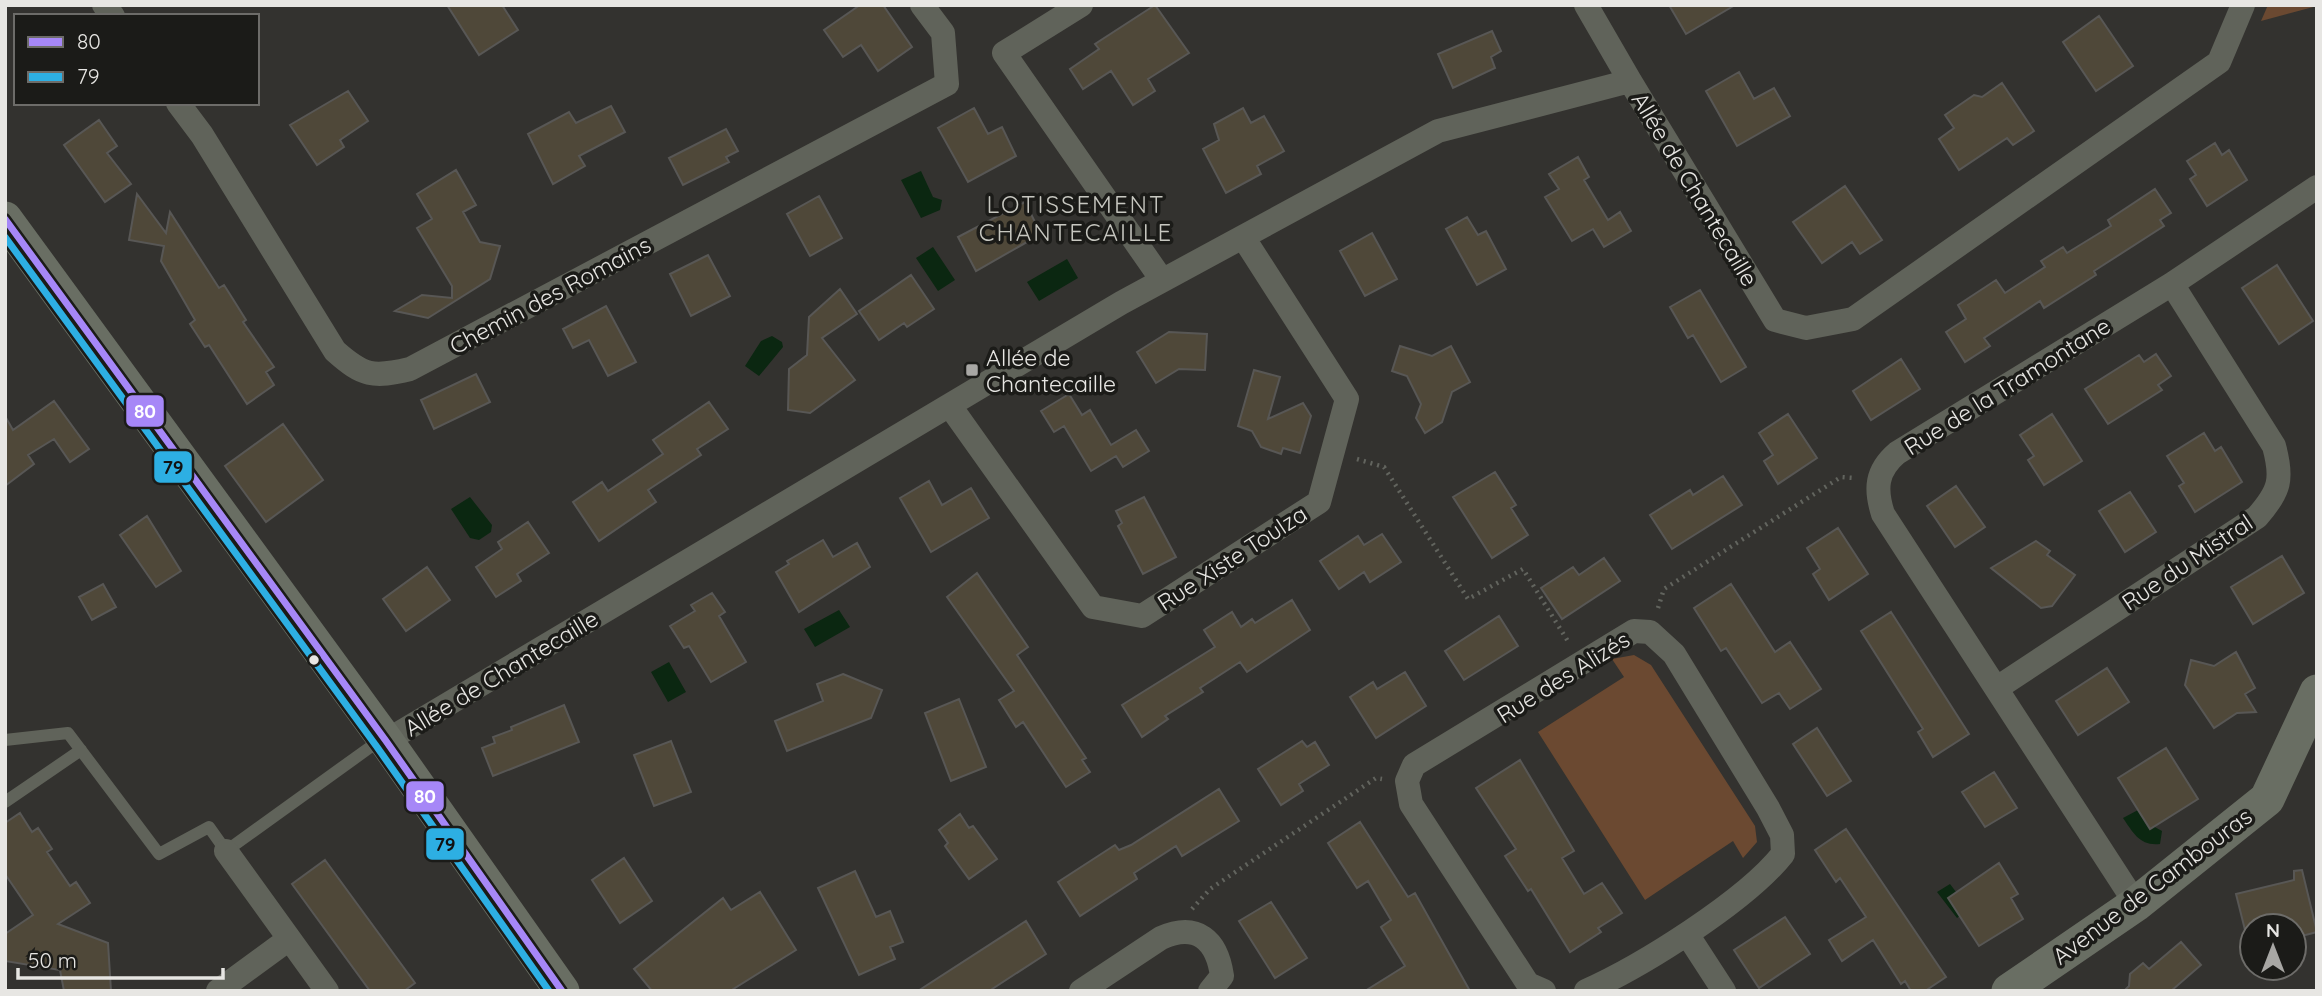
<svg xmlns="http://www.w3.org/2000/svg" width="2322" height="996" viewBox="0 0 2322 996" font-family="Quicksand,sans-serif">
<rect width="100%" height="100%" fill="#33322f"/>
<path fill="#6b4931" d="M2268 5H2317V6L2261 21Z
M1634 655 1651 665 1755 826 1757 842 1743 858 1733 841 1645 900 1538 732 1624 677 1612 659Z"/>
<path fill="#0b2711" d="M921 171 933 197 942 200 940 210 921 218 901 180Z
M933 247 955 280 938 291 916 258Z
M1067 259 1078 278 1039 301 1027 282Z
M772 336 782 342 783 347 759 376 745 366 761 341Z
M470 497 492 525 491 532 479 540 470 538 451 509Z
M839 610 850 627 815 647 804 629Z
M669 662 686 692 668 702 651 672Z
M2138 810 2151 825 2162 831 2160 844C2140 846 2134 834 2123 818Z
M1950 884 1969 909 1957 918 1937 892Z"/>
<path fill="#4f4839" stroke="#585755" stroke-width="2" d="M447 5H502L518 30 479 55Z
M860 5H883L912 47 878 71 861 45 843 57 824 30Z
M1155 5 1189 53 1148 79 1155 91 1133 105 1111 71 1083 89 1070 69 1099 49 1095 44Z
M1669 5H1735L1686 34Z
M2099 16 2133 66 2096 91 2063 42Z
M1492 31 1501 51 1491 57 1495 68 1453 88 1438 54Z
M1739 72 1754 99 1774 88 1790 116 1737 146 1706 91Z
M2002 83 2034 131 2013 145 2007 138 1959 170 1939 139 1954 128 1945 115 1974 95 1982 97Z
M348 91 368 121 340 140 344 147 317 165 290 125Z
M611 106 625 132 579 156 585 166 553 184 528 134 569 112 576 123Z
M974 108 988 134 1002 127 1016 156 968 182 938 128Z
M1243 108 1251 123 1264 116 1284 151 1257 166 1261 174 1226 193 1203 149 1219 140 1214 124Z
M99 120 117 146 107 153 131 184 105 202 64 145Z
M726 129 738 151 726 157 729 162 683 185 669 158Z
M2215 143 2222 155 2229 150 2247 180 2207 206 2190 179 2196 175 2187 161Z
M1578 157 1589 177 1584 180 1608 220 1620 212 1631 231 1604 247 1593 229 1572 241 1545 197 1559 189 1549 174Z
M456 170 476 205 463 212 480 242 500 246 490 279 428 318 395 311 422 295 452 298V286L417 228 432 219 417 194Z
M1845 186 1882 240 1860 254 1852 242 1822 263 1793 222Z
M2155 189 2171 213 2160 220 2164 226 2094 271 2096 275 2044 308 2040 301 1984 338 1990 346 1965 362 1946 332 1966 319 1958 305 1996 280 2005 293 2045 267 2041 261 2063 247 2067 253 2111 226 2108 220Z
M137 194 166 233 170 212 219 288 224 285 231 296 246 320 243 322 274 367 266 372 274 385 247 404 209 345 205 347 190 324 195 320 161 261 164 246 129 240Z
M819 196 842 238 810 256 787 214Z
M1025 202 1041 234 976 271 958 237Z
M1467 217 1478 235 1486 231 1506 269 1477 285 1446 229Z
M1372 233 1397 279 1365 296 1340 251Z
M708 255 730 296 691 316 670 274Z
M2277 265 2313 321 2279 344 2242 288Z
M911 275 934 309 907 327 904 323 879 340 859 311Z
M840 289 857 314 822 338 855 380 810 413 788 410 789 369 807 355 809 317Z
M1700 290 1746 367 1721 382 1693 335 1688 338 1670 307Z
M606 306 636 362 608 376 589 340 573 348 563 329Z
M1169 332 1207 334 1205 370 1179 369 1156 383 1137 352Z
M1400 346 1432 356 1451 346 1470 382 1452 392 1442 422 1425 433 1416 418 1421 404 1407 376 1392 371Z
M2156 354 2171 376 2158 385 2162 390 2108 424 2085 389 2139 355 2144 362Z
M1901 359 1920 389 1871 420 1853 391Z
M1254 370 1280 377 1268 419 1303 403 1311 416 1300 453 1283 448 1281 454 1261 447 1252 431 1238 426Z
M476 374 490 402 434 429 421 400Z
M1069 394 1082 415 1090 410 1111 445 1136 430 1149 451 1123 467 1116 456 1091 471 1064 426 1054 432 1041 411Z
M54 401 89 449 70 462 54 439 28 455 34 464 5 486V416L13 430Z
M709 402 728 429 697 449 701 455 648 490 656 502 599 541 573 502 602 482 608 491 663 454 653 440Z
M1788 414 1817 458 1778 484 1764 461 1773 455 1759 433Z
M2052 414 2082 461 2044 485 2028 460 2034 456 2020 435Z
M283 424 323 480 266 522 225 466Z
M2204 433 2215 451 2221 447 2242 482 2195 512 2179 486 2184 483 2167 456Z
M1495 472 1516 505 1511 508 1528 535 1492 558 1453 497Z
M1723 476 1742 505 1672 549 1650 515 1690 490 1693 495Z
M929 481 942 505 971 488 989 518 931 552 900 498Z
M1956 486 1985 527 1955 547 1927 506Z
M2130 492 2156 532 2125 552 2099 511Z
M1144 497 1176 557 1143 574 1118 526 1122 523 1116 511Z
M147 516 181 571 156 587 120 535Z
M528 522 549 553 517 574 521 581 496 597 476 567 502 549 498 542Z
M1838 528 1868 574 1829 600 1813 574 1820 569 1807 548Z
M1382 534 1401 562 1370 582 1364 572 1339 589 1320 561 1358 536 1364 545Z
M823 540 833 557 857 543 870 567 799 612 776 572 789 564 787 561Z
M2036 541 2050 551 2047 555 2075 575 2052 606 2041 608 1991 568Z
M2282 556 2304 593 2253 624 2231 587Z
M1604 558 1620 581 1562 619 1541 588 1573 567 1579 575Z
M427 567 450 600 406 631 383 599Z
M977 573 1028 647 1017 655 1086 758 1082 760 1090 772 1066 787 1023 722 1016 727 999 700 1014 691 947 597Z
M103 584 116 607 92 620 79 597Z
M1731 584 1775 652 1790 642 1821 689 1790 709 1779 693 1762 703 1726 648 1721 651 1694 608Z
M712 593 725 612 719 616 746 662 711 682 689 646 684 648 670 626 695 611 691 605Z
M1292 600 1310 630 1247 672 1240 662 1200 688 1203 692 1165 716 1168 719 1142 737 1122 705 1215 647 1204 630 1232 612 1241 627 1252 619 1255 623Z
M1891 612 1969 734 1933 757 1918 732 1923 729 1861 631Z
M1499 616 1518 646 1464 680 1445 651Z
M2236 652 2255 688 2245 694 2256 712 2237 713 2214 728 2185 685 2191 660 2214 666Z
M2107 668 2129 702 2078 735 2056 701Z
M1405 672 1426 706 1376 738 1350 697 1373 682 1377 689Z
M843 674 882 690 871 718 787 751 775 721 823 701 817 684Z
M959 699 986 767 951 781 925 713Z
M564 705 579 742 493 776 482 748 495 743 493 737 512 730 511 727Z
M1817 728 1851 781 1827 796 1793 744Z
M671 741 691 792 654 806 634 755Z
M1302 741 1307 747 1315 742 1329 765 1299 784 1303 791 1281 805 1258 769Z
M2166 748 2198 799 2150 829 2118 778Z
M1520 760 1574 851 1562 858 1584 894 1602 883 1622 913 1598 928 1601 932 1570 952 1531 889 1528 891 1505 856 1516 849 1476 788Z
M1994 772 2017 808 1985 827 1962 792Z
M1219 789 1239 821 1182 856 1176 846 1134 873 1137 879 1080 916 1058 882 1115 845 1119 850 1131 845Z
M20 813 32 832 38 828 52 849 47 852 70 886 76 882 90 903 58 924 108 943 111 991H64L60 970 5 961V934L33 915 5 874V823Z
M960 814 969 828 973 826 997 859 969 879 945 846 948 843 939 830Z
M1360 822 1408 897 1415 893 1470 991H1365L1405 966 1381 927 1391 920 1368 881 1357 888 1328 843Z
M1846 829 1946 977 1925 991H1911L1905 981 1901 984 1873 940 1842 961 1829 940 1866 917 1840 878 1836 882 1815 850Z
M624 858 652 901 620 923 592 880Z
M325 860 415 983 404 991H370L292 884Z
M1999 863 2018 894 2011 898 2023 919 1979 946 1948 898Z
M2302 870 2317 932 2294 938V926H2252L2245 930 2236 894 2294 880V871Z
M855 871 876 917 890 911 903 942 890 947 895 959 859 975 818 888Z
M760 892 796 950 730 991H652L634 969 723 898 731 910Z
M1271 902 1307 958 1275 978 1239 921Z
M1785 917 1810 954 1759 988 1734 950Z
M1026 921 1046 954 989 991H918Z
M2181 942 2201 965 2171 991H2124L2129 986 2130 974 2143 963 2149 969Z"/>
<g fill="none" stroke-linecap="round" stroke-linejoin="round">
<path stroke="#62645e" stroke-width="4.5" stroke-dasharray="2 5" stroke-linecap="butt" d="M1357 459 1384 467 1468 599 1523 569 1569 643
M1658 608 1664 589 1841 477 1854 478
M1192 909 1210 889 1376 778 1382 779"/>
<path stroke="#60635a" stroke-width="12" d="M5 740 68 733 159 854 209 827 226 851 369 748 382 743
M5 802 81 750"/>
<path stroke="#60635a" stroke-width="24" d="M104 5 113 16
M1081 5 1004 53 1162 280
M1586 5 1630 81
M178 103 202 135 335 351C363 376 373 378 410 369L947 84 943 33 922 5
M950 406 1093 607 1142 616 1319 502 1347 399 1243 237
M1997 688 2257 517C2280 491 2283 479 2274 446L2172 284
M386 741 1121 303 1438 131 1630 81 1775 320 1806 328 1853 319 2219 62 2243 5
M226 851 327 991
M2136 904 1883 514C1875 489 1876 471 1897 453L2172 284 2317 187
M1687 934 1724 991
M218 991 289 939
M1081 991 1161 938C1197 922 1217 940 1222 976L1210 991
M1544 991 1528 984 1411 804 1407 781 1414 765 1634 631 1650 632 1674 654 1768 808 1782 835 1783 854C1746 901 1642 966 1586 991"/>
<path stroke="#696e63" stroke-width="35" d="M5 219 386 741 562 991
M2009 991 2136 904 2267 799 2317 692"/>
<g stroke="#1b1b18" stroke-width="12">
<path id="bus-1" d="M5 219 386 741 562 991"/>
</g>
<g stroke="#1b1b18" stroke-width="12">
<path id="bus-2" d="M5 237 377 747 549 991"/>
</g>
<use href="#bus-1" stroke="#a687f7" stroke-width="7"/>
<use href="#bus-2" stroke="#2dafe3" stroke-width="7"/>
</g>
<rect fill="#a8a7a4" stroke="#1b1b18" stroke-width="2.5" x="965" y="363" width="14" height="14" rx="3.5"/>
<circle fill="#e7e6e3" stroke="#1b1b18" stroke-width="2.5" cx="314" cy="660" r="6"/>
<g text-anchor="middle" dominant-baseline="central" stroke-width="7" stroke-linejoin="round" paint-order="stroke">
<g font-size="23" fill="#e7e6e3" stroke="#1b1b18">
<text transform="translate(1695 189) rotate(59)">Allée de Chantecaille</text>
<text transform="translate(550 295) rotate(-28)">Chemin des Romains</text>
<text transform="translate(2007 386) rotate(-32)">Rue de la Tramontane</text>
<text transform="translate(1232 558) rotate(-33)">Rue Xiste Toulza</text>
<text transform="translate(2187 562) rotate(-34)">Rue du Mistral</text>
<text transform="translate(501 673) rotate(-31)">Allée de Chantecaille</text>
<text transform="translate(1563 677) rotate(-32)">Rue des Alizés</text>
<text transform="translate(2152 886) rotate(-37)">Avenue de Cambouras</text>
</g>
<g font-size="23" fill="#e7e6e3" stroke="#1b1b18" text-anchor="start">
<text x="986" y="357">Allée de<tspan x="986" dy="26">Chantecaille</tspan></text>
</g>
<g font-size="24" letter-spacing="2" fill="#c7c7c0" stroke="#1b1b18">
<text x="1076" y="204">LOTISSEMENT<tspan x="1076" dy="28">CHANTECAILLE</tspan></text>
</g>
</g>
<g stroke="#1b1b18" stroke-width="2.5">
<rect x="125" y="394" width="40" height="34" rx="7" fill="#a687f7"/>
<rect x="153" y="450" width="40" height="34" rx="7" fill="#2dafe3"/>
<rect x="405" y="780" width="40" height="33" rx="7" fill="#a687f7"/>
<rect x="425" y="827" width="40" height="34" rx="7" fill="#2dafe3"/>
</g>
<g font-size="19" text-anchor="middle" font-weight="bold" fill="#fff">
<text x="145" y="418">80</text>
<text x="425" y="803">80</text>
</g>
<g font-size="19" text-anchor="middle" font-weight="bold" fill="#111">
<text x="173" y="474">79</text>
<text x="445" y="851">79</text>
</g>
<rect width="2322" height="996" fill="none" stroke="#e7e6e3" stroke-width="14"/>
<rect x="14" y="14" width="245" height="91" fill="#1b1b18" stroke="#6d6c69" stroke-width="2"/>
<rect x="28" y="37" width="35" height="10" fill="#a687f7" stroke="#6d6c69" stroke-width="2"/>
<text x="77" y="49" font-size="21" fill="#e7e6e3">80</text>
<rect x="28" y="72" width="35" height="10" fill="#2dafe3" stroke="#6d6c69" stroke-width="2"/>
<text x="77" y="84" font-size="21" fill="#e7e6e3">79</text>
<g transform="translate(2273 947)"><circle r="33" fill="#1b1b18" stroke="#6d6c69" stroke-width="2"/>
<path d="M0-5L12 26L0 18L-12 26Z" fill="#a8a7a4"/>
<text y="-10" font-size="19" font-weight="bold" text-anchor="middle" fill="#e7e6e3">N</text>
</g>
<path d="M18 968v10h205v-10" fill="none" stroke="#e7e6e3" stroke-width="3.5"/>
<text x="28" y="968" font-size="21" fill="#e7e6e3" stroke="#1b1b18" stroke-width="5" paint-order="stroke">50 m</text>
</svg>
